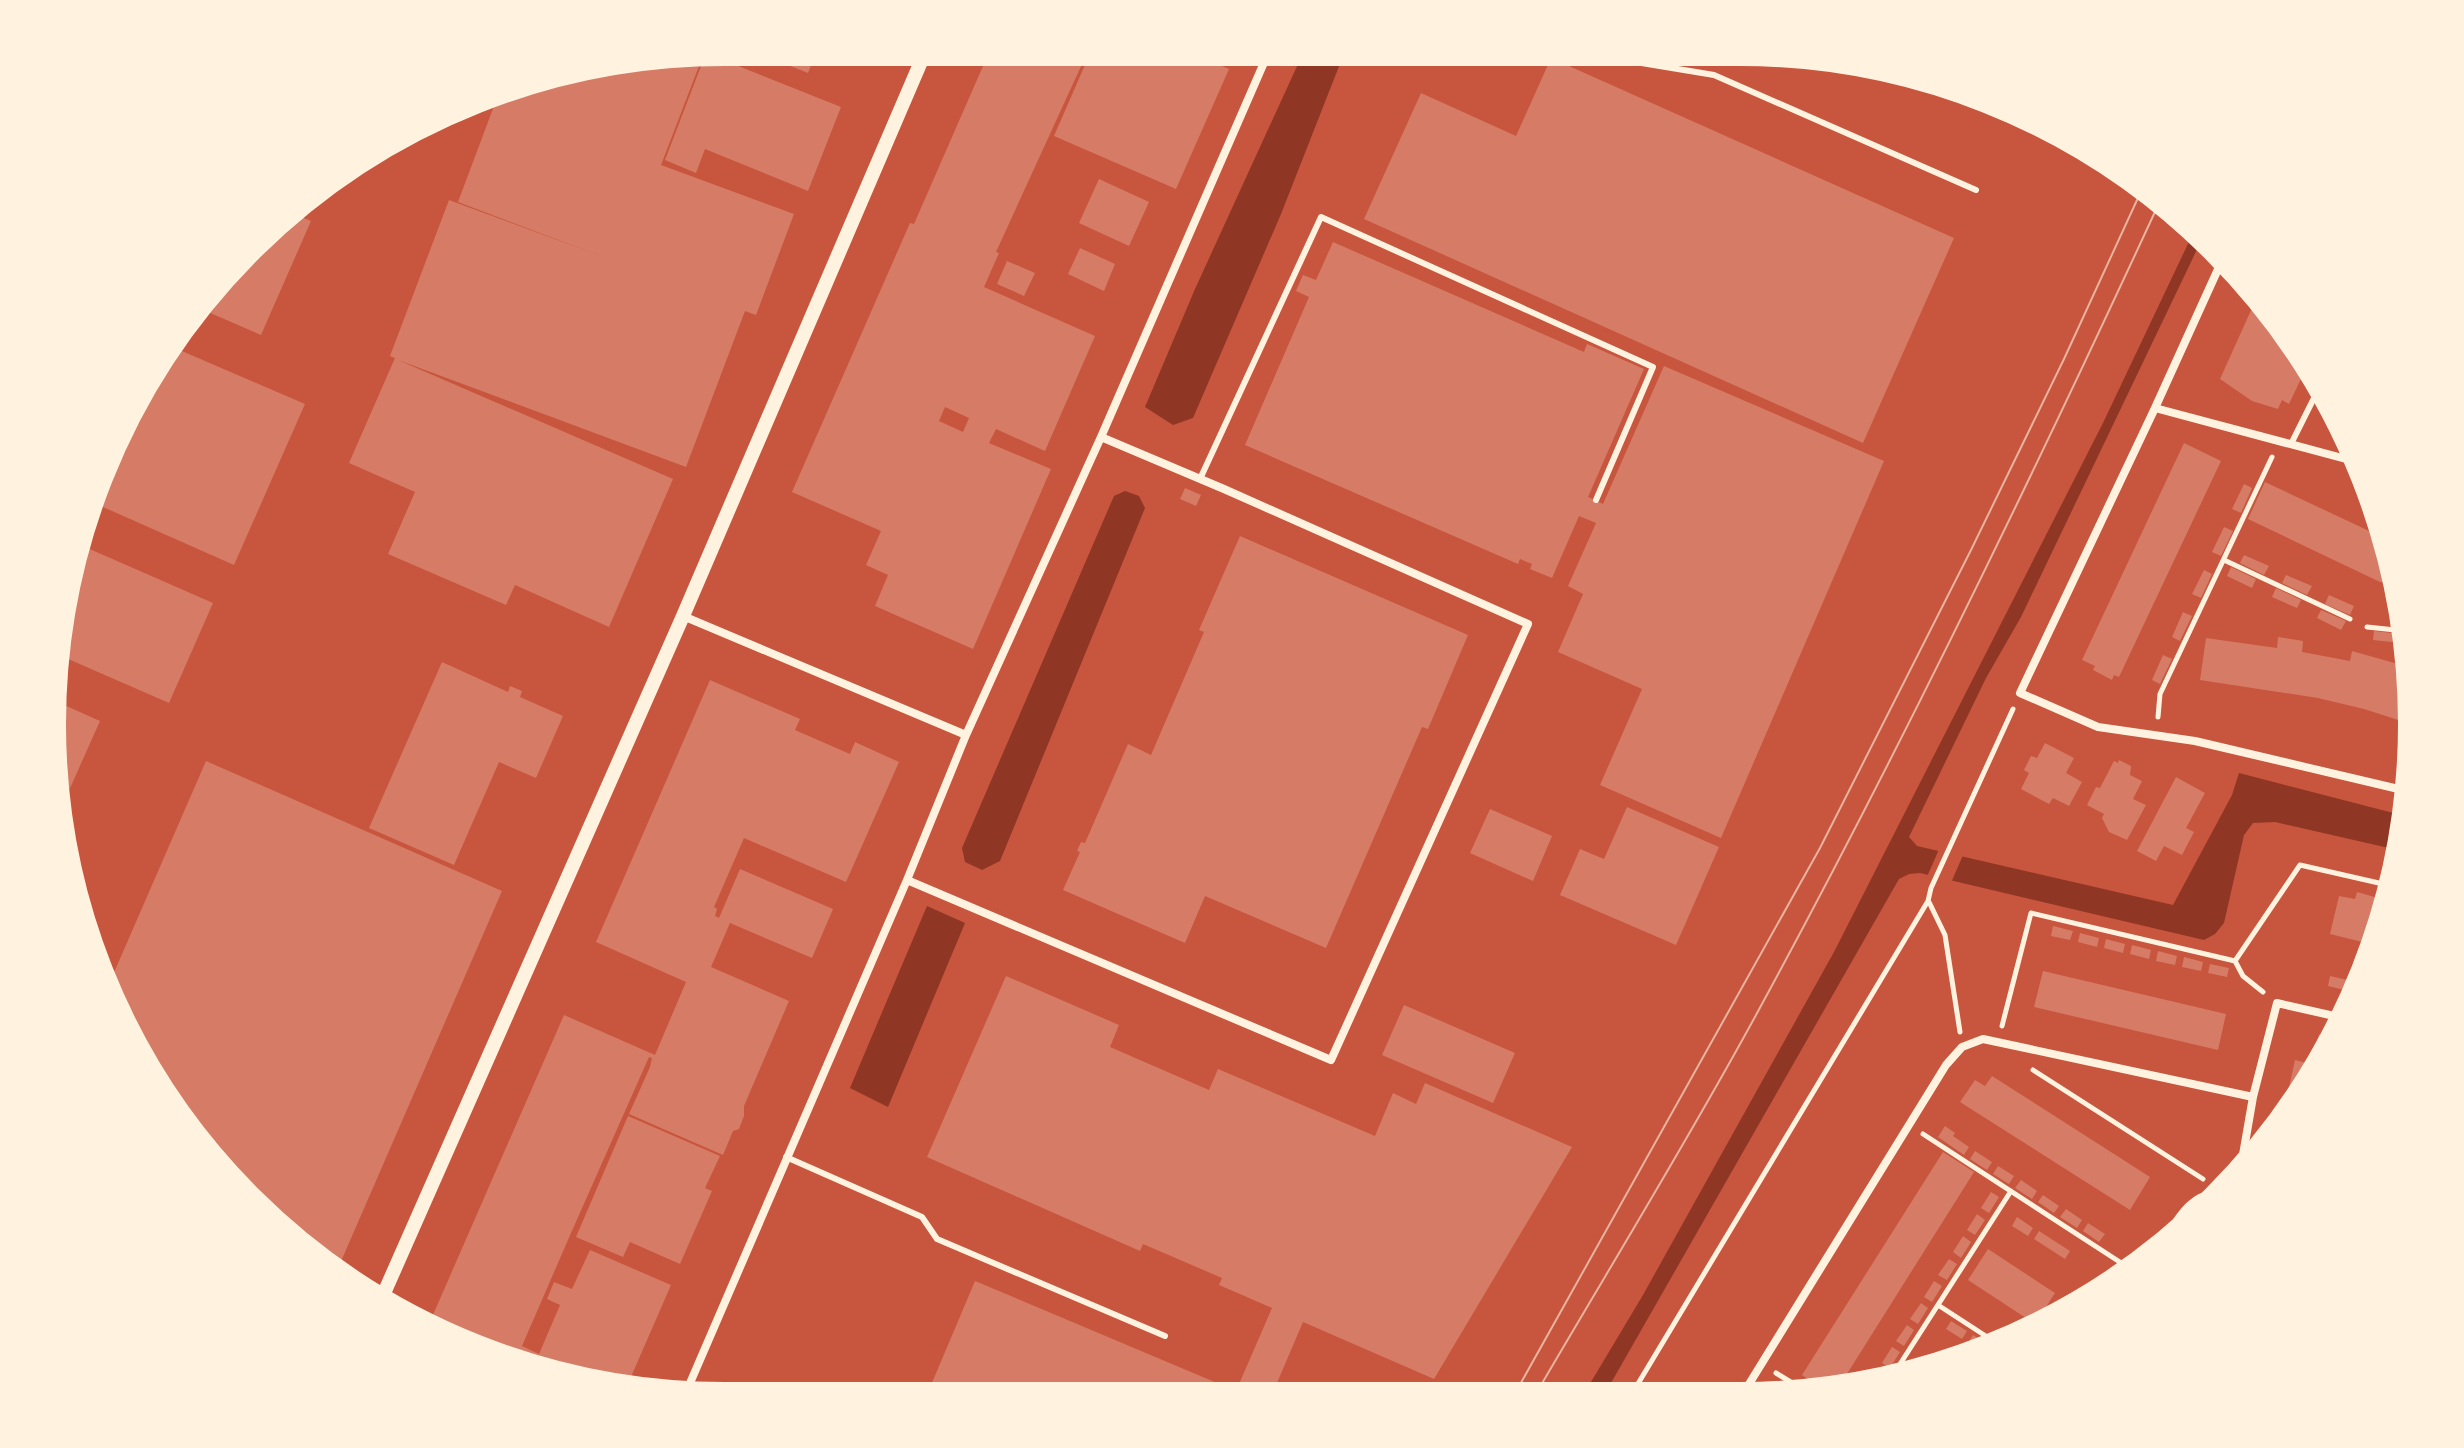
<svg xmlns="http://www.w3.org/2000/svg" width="2464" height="1448" viewBox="0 0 2464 1448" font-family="Lato,sans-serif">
<rect width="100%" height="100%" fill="#c8553d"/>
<path fill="#8f3625" d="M1304 51H1345L1281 214 1193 418 1173 425 1145 407 1195 289Z
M2195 229 2203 236 2191 262 2021 617 1986 678 1909 837 1917 846 2173 905 2232 795 2239 773 2405 816 2402 851 2275 822 2253 823 2244 835 2224 923 2215 934 2204 940 1920 873 1909 874 1899 879 1603 1397H1582L1643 1295 1834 952 2103 423Z
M1125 491 1139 496 1145 508 1000 861 982 870 965 862 962 848 1114 496Z
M927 906 965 923 888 1107 850 1088Z"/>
<path fill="#c8553d" d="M1940 847 1964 853 1950 885 1926 879Z"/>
<path fill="#d67c66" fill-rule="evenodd" d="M750 50H817L808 73Z
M990 50 1088 51 996 252 999 253 984 287 1095 336 1045 451 996 429 989 443 1051 469 973 649 875 606 888 575 866 565 881 531 792 492 910 223 914 224ZM945 407 969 418 963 432 939 421Z
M1091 51H1187L1229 69 1176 189 1054 136Z
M704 53 661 165 794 214 756 315 745 311 686 467 398 360 673 479 609 627 515 585 506 605 388 554 415 492 349 463 395 358 390 356 449 200 598 255 458 202 500 90 508 86Z
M706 53 841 107 808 191 705 149 696 173 665 160Z
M1551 58 1954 238 1863 443 1364 219 1421 93 1516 136Z
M1099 179 1149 202 1129 246 1079 223Z
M292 213 311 221 261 335 201 309Z
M1333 242 1584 352 1587 344 1644 369 1588 497 1603 504 1664 366 1884 461 1721 838 1600 785 1642 689 1558 652 1583 594 1568 586 1596 523 1579 516 1552 578 1530 569 1532 564 1520 559 1518 564 1245 445 1309 297 1296 291 1303 275 1316 280Z
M1080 248 1115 264 1104 291 1068 274Z
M1007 261 1035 273 1024 296 997 284Z
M2257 297 2300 349 2308 364 2289 404 2282 400 2278 409 2252 401 2220 379Z
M168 345 305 404 234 565 94 503Z
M2184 443 2221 461 2119 677 2114 675 2112 680 2093 670 2095 666 2082 660Z
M2265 482 2384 538 2398 583 2380 582 2248 519Z
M2244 484 2252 488 2241 513 2232 509Z
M1185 488 1201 495 1196 506 1180 499Z
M2224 527 2233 531 2221 556 2212 552Z
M1240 536 1468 635 1428 729 1422 727 1326 948 1205 896 1185 943 1063 890 1080 852 1077 851 1081 842 1085 843 1128 744 1151 755 1204 632 1199 630Z
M76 543 213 603 169 703 59 655Z
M2244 555 2269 566 2264 575 2240 563Z
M2231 567 2256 579 2252 588 2227 576Z
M2204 570 2212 574 2201 598 2192 594Z
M2286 575 2312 586 2307 595 2282 583Z
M2276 588 2301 600 2297 608 2272 597Z
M2329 595 2354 606 2350 615 2325 604Z
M2321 610 2346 621 2341 630 2317 618Z
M2183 612 2192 616 2180 641 2172 637Z
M2391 616 2403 617 2404 627 2390 626Z
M2374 631 2401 634V643L2373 640Z
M2278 637 2303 641 2302 652 2350 661 2352 651 2405 666 2401 676 2410 679 2414 725 2364 709 2318 698 2200 680 2206 638 2277 648Z
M2163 655 2172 659 2160 684 2152 680Z
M442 662 508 692 510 686 522 691 520 697 563 716 536 778 499 762 454 865 369 828Z
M710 680 800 719 795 730 850 754 855 742 899 762 846 882 744 838 714 907 717 909 715 916 719 918 740 869 833 909 812 958 730 923 711 967 789 1001 744 1106V1116L739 1129 733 1131 723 1155 629 1114 650 1067 652 1058 649 1057 571 1233 522 1346 539 1354 560 1305 547 1299 554 1282 572 1289 590 1250 671 1285 627 1386 533 1367 536 1361 519 1354 514 1364 508 1362 429 1324 564 1015 655 1055 686 982 596 942Z
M53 700 100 721 63 804 50 724Z
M2045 743 2074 758 2066 773 2082 782 2069 806 2053 798 2049 804 2021 789 2029 773 2024 770 2031 756 2037 758Z
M2119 760 2131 766 2130 775 2142 781 2133 799 2146 805 2127 840 2109 832 2102 818 2104 814 2087 805 2096 787 2100 788 2114 761 2118 763Z
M206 761 502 891 339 1266 322 1259 190 1135 109 984Z
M2176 777 2205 793 2186 828 2194 832 2182 855 2164 846 2156 861 2137 851Z
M1627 807 1719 847 1676 945 1560 895 1580 849 1604 859Z
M1490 809 1552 836 1533 881 1470 853Z
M2357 892 2378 898 2376 905 2385 907 2374 945 2330 934 2339 896 2355 899Z
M2053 926 2073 931 2070 940 2051 936Z
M2080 933 2099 938 2097 947 2078 942Z
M2106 939 2125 944 2123 953 2104 948Z
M2132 945 2151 950 2149 959 2130 954Z
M2158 951 2177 956 2175 965 2156 961Z
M2184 957 2203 962 2201 971 2182 967Z
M2210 964 2229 968 2227 977 2208 973Z
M2043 971 2226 1014 2218 1050 2034 1007Z
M1006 976 1119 1025 1110 1047 1209 1090 1218 1069 1375 1136 1393 1093 1416 1104 1425 1083 1572 1147 1434 1379 1303 1322 1271 1397H926L975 1281 1236 1391 1272 1308 1219 1285 1222 1278 1143 1244 1140 1251 927 1157Z
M2330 976 2348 980 2362 984 2357 993 2328 986Z
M1404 1005 1515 1053 1493 1103 1382 1055Z
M2319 1034 2333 1038 2301 1098 2281 1123 2295 1060 2311 1064Z
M1992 1076 2150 1177 2130 1210 1960 1102 1975 1080 1985 1086Z
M628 1116 720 1156 705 1188 712 1191 680 1264 630 1242 623 1257 576 1237Z
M1945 1126 1955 1133 1953 1136 1969 1147 1964 1155 1938 1137Z
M1975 1151 1992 1162 1987 1170 1970 1159Z
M1943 1152 1974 1172 1840 1385 1823 1389 1802 1375Z
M1998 1166 2014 1176 2009 1184 1993 1174Z
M2021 1180 2037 1191 2032 1199 2015 1188Z
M1991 1192 1999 1197 1989 1213 1981 1208Z
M2043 1195 2059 1206 2054 1213 2038 1202Z
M2066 1209 2082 1220 2077 1228 2060 1217Z
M1977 1214 1985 1220 1975 1235 1967 1230Z
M2017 1217 2033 1228 2028 1236 2012 1226Z
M2088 1223 2105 1234 2099 1242 2083 1231Z
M2039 1231 2070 1251 2065 1259 2034 1239Z
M1963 1236 1971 1242 1961 1258 1953 1252Z
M1988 1249 2055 1293 2035 1324 1968 1280Z
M1949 1259 1957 1264 1947 1280 1938 1275Z
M1934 1281 1942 1286 1932 1302 1924 1297Z
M1921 1303 1928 1308 1918 1324 1910 1319Z
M1951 1321 1967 1331 1962 1339 1946 1329Z
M1907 1325 1914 1330 1904 1346 1896 1341Z
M1973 1335 1989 1345 1986 1349 1981 1351 1968 1343Z
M1892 1347 1900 1352 1890 1368 1882 1363Z
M1916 1360 1929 1368 1909 1372Z"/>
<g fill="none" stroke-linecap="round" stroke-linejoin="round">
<path stroke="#fff3e0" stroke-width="5" d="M2224 560 2350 619
M2367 627 2405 631
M2158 717 2160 694 2272 457
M1929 902 1945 935 1960 1032
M2235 961 2243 976 2263 992
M2002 1026 2031 913 2235 961 2300 865 2392 886
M2033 1070 2203 1179
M1923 1134 2129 1268
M1938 1305 1998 1344
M1776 1373 1807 1392
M1893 1375 2011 1191
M1630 1397 1928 901 1931 888 2013 709"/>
<path stroke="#fff3e0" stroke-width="6" d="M1569 51 1714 75 1976 190
M2291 444 2320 386
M1200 479 1321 217 1653 367 1596 500
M786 1157 922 1217 937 1239 1165 1336"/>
<path stroke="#fff3e0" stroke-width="8" d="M2224 256 2155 408 2020 693 2098 727 2195 741 2407 791
M2155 408 2361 463
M683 616 966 735
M907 880 1331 1060 1528 624 1224 489 1101 437
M2240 1172 2253 1097 2277 1003 2343 1018
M2164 1241C2177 1220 2192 1190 2221 1195
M684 1397 907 880 966 735 1101 437 1269 51
M1741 1397 1946 1065 1962 1047 1983 1039 2253 1097"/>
<path stroke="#fff3e0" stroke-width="14" d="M381 1300 683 616 926 50"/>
<path stroke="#e9b49f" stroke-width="2" d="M1513 1397 1820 848 1971 550 2064 359 2143 187
M1534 1397C1608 1270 1686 1144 1756 1015 1901 749 2033 476 2160 201"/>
</g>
<path d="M0 0H2464V1448H0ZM724 64H1740A660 660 0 0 1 2400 724V724A660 660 0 0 1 1740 1384H724A660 660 0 0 1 64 724V724A660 660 0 0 1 724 64Z" fill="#fff3e0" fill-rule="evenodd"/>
<path fill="none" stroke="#fff3e0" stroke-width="4" d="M724 64H1740A660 660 0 0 1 2400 724V724A660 660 0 0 1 1740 1384H724A660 660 0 0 1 64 724V724A660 660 0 0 1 724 64Z"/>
</svg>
